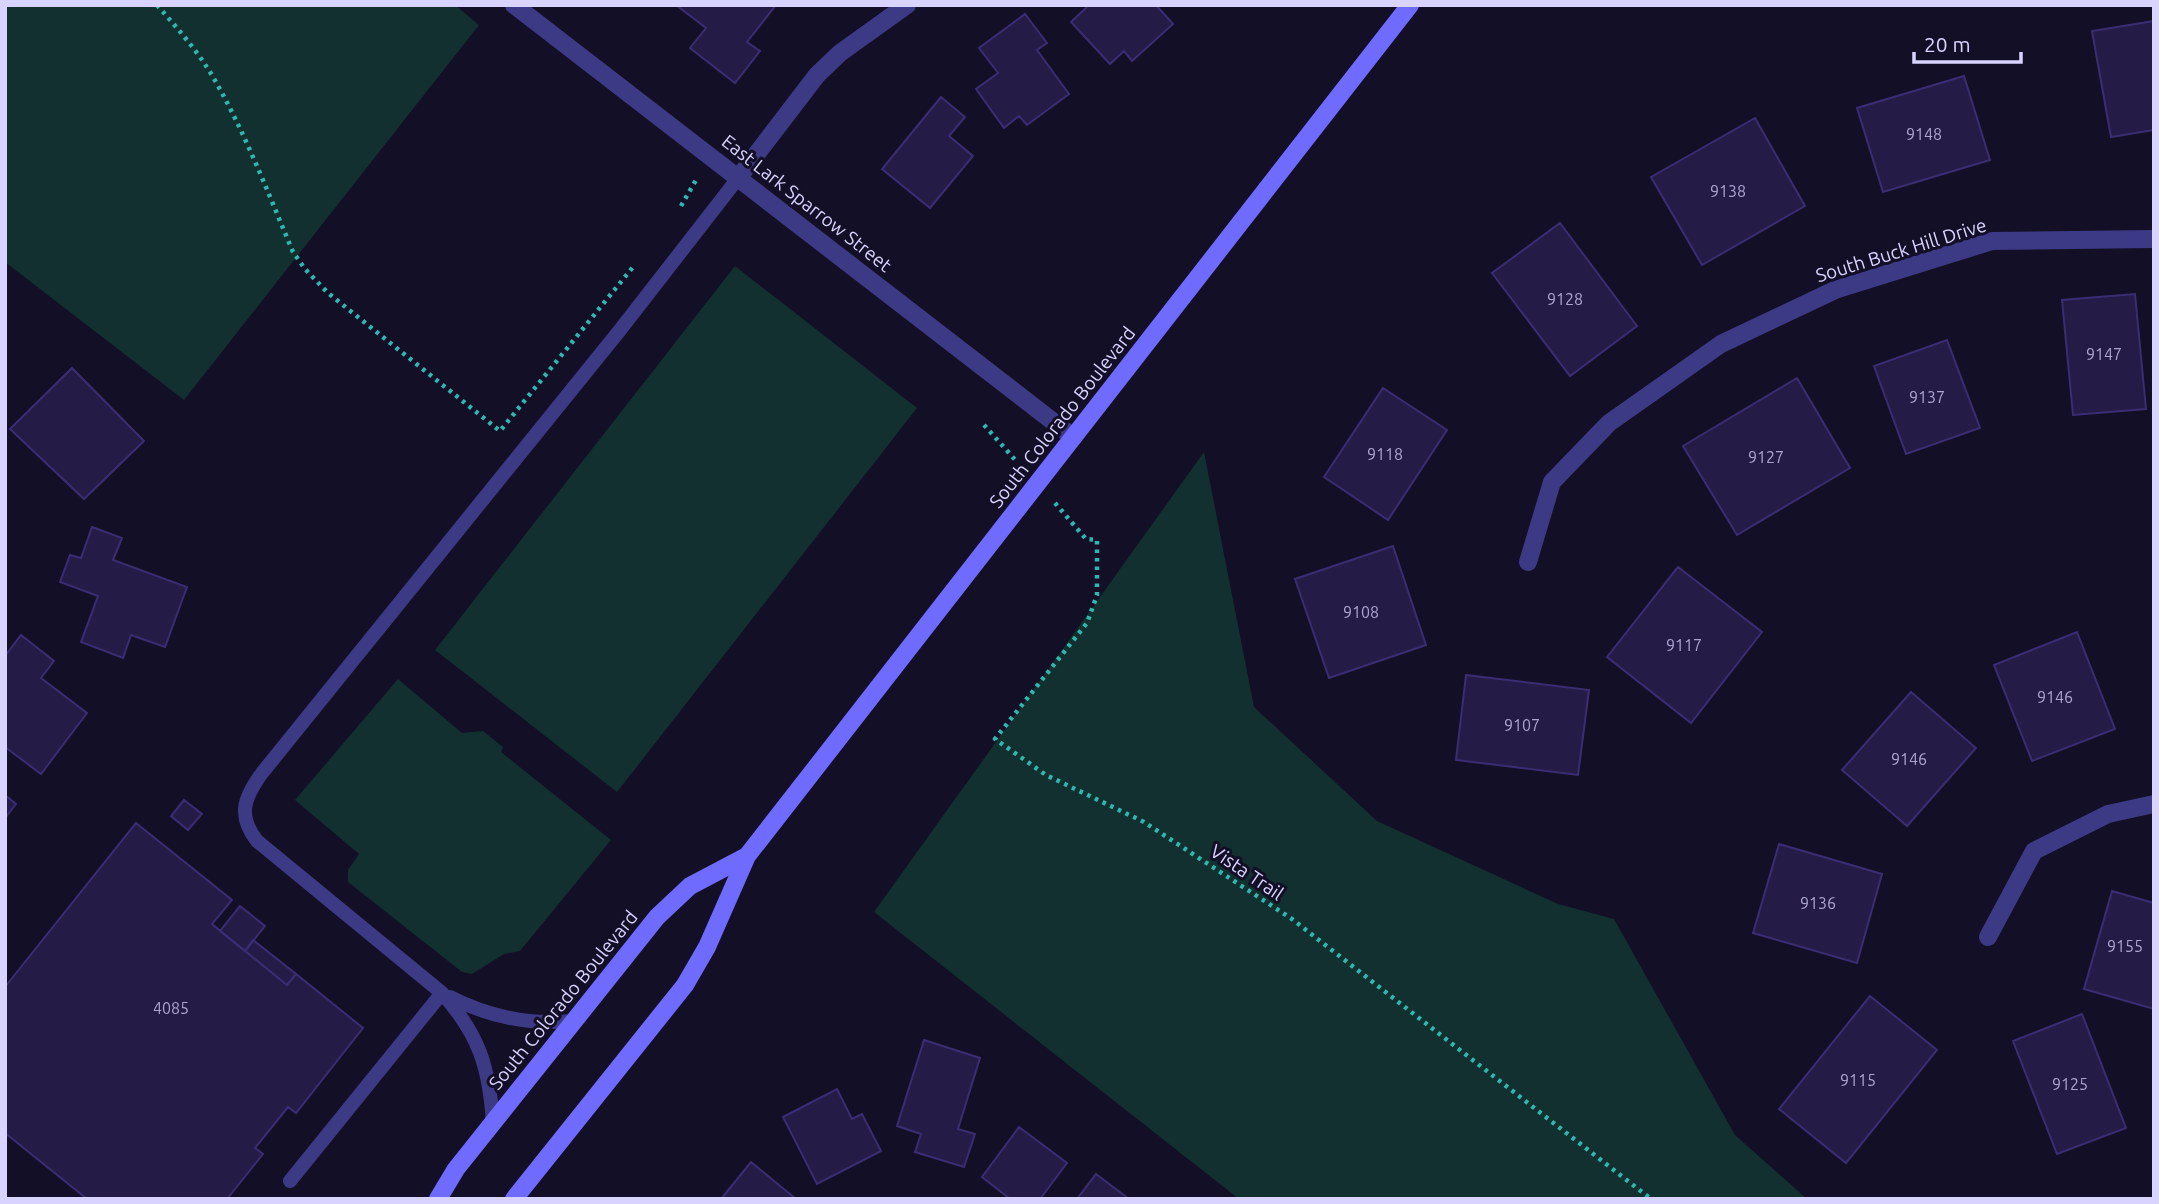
<svg xmlns="http://www.w3.org/2000/svg" width="2159" height="1204" viewBox="0 0 2159 1204" font-family="Ubuntu,sans-serif">
<rect width="100%" height="100%" fill="#130f26"/>
<path fill="#12302f" d="M5 5H455L479 25 184 400 5 262Z
M735 266 917 408 617 792 435 650Z
M1204 452 1254 707 1377 821 1558 904 1614 919 1735 1135 1807 1199H1239L874 912Z
M398 679 462 733 483 731 503 747 501 752 611 840 520 951 504 954 472 974 462 972 348 882V870L359 854 295 800Z"/>
<path fill="#241b47" stroke="#3b2d73" stroke-width="2" d="M676 5H776L747 42 760 51 735 83 690 48 706 28Z
M1089 5H1156L1173 24 1132 61 1124 51 1110 64 1071 22Z
M1025 14 1047 43 1037 50 1069 94 1027 125 1019 116 1004 128 976 89 998 73 979 48Z
M2154 21V130L2111 137 2092 31Z
M1964 76 1990 160 1883 192 1857 108Z
M941 97 965 117 949 136 973 156 930 208 882 169Z
M1755 118 1805 206 1702 265 1651 177Z
M1560 223 1637 326 1570 376 1492 273Z
M2135 294 2146 409 2073 415 2062 300Z
M1947 340 1980 428 1906 454 1874 366Z
M72 368 144 441 84 499 10 429Z
M1797 378 1850 468 1737 535 1683 446Z
M1383 388 1447 430 1388 520 1324 477Z
M92 527 122 538 113 560 187 587 165 647 131 635 123 658 81 642 98 596 60 582 70 555 81 558Z
M1393 546 1426 645 1329 678 1295 579Z
M1678 567 1762 632 1691 723 1607 657Z
M2077 632 2115 729 2032 761 1994 665Z
M21 635 54 661 41 678 87 713 41 774 5 747V656Z
M1466 675 1589 690 1578 775 1456 760Z
M1911 692 1976 748 1907 826 1842 770Z
M5 795 16 804 5 818Z
M184 800 202 814 188 830 171 816Z
M136 823 232 900 212 924 287 985 296 974 363 1028 296 1113 288 1107 255 1148 263 1154 227 1199H87L5 1133V987Z
M1779 844 1882 874 1857 963 1753 933Z
M2112 891 2154 903V1009L2084 989Z
M240 906 265 926 245 951 220 931Z
M253 940 296 974 287 985 245 951Z
M1870 996 1937 1050 1846 1163 1779 1109Z
M2082 1014 2126 1128 2057 1154 2013 1041Z
M924 1040 980 1058 958 1129 975 1134 964 1167 915 1152 921 1134 897 1126Z
M837 1089 852 1119 862 1114 881 1151 817 1184 783 1117Z
M1019 1127 1067 1163 1040 1199H1010L982 1177Z
M751 1162 796 1199H721Z
M1096 1174 1129 1199H1077Z"/>
<g fill="none" stroke-linecap="round" stroke-linejoin="round">
<path stroke="#2fb8b0" stroke-width="4.5" stroke-dasharray="3.5 5" stroke-linecap="butt" d="M157 5C177 28 197 50 213 77 245 132 268 193 293 252L305 269 328 293 500 431 633 267
M681 206 696 180
M984 425 1018 463
M1055 503 1086 539 1097 540V595L1087 623 995 739 1046 775 1144 822 1292 919 1651 1199"/>
<path stroke="#3d3a85" stroke-width="14" d="M450 997C489 1017 529 1025 572 1021
M493 1122C489 1066 479 1035 442 993L257 841C237 815 244 798 262 773L620 330 739 177
M290 1181 442 993"/>
<path stroke="#3d3a85" stroke-width="18" d="M514 5 1073 437
M739 177 817 75 840 53 907 5
M1528 562 1552 482 1609 423 1721 344 1835 290 1992 241 2154 239
M1988 937 2034 851 2108 814 2154 804"/>
<path stroke="#6f6bff" stroke-width="18" d="M438 1199 456 1169 657 917 690 886 747 856
M514 1199 685 985 707 947 747 856 1410 5"/>
</g>
<g text-anchor="middle" dominant-baseline="central" stroke-width="6" stroke-linejoin="round" paint-order="stroke">
<g font-size="16" fill="#aca6d1">
<text x="1924" y="134">9148</text>
<text x="1728" y="191">9138</text>
<text x="1565" y="299">9128</text>
<text x="2104" y="354">9147</text>
<text x="1927" y="397">9137</text>
<text x="1385" y="454">9118</text>
<text x="1766" y="457">9127</text>
<text x="1361" y="612">9108</text>
<text x="1684" y="645">9117</text>
<text x="2055" y="697">9146</text>
<text x="1522" y="725">9107</text>
<text x="1909" y="759">9146</text>
<text x="1818" y="903">9136</text>
<text x="2125" y="946">9155</text>
<text x="171" y="1008">4085</text>
<text x="1858" y="1080">9115</text>
<text x="2070" y="1084">9125</text>
</g>
<g font-size="19" fill="#d9d4ff" stroke="#130f26">
<text transform="translate(807 203) rotate(38)">East Lark Sparrow Street</text>
<text transform="translate(1901 250) rotate(-17)">South Buck Hill Drive</text>
<text transform="translate(1062 417) rotate(-52)">South Colorado Boulevard</text>
<text transform="translate(1247 872) rotate(34)">Vista Trail</text>
<text transform="translate(563 1000) rotate(-51)">South Colorado Boulevard</text>
</g>
</g>
<rect width="2159" height="1204" fill="none" stroke="#d9d4ff" stroke-width="14"/>
<path d="M1914 52v10h107v-10" fill="none" stroke="#d9d4ff" stroke-width="3.5"/>
<text x="1924" y="52" font-size="21" fill="#d9d4ff" stroke="#130f26" stroke-width="5" paint-order="stroke">20 m</text>
</svg>
